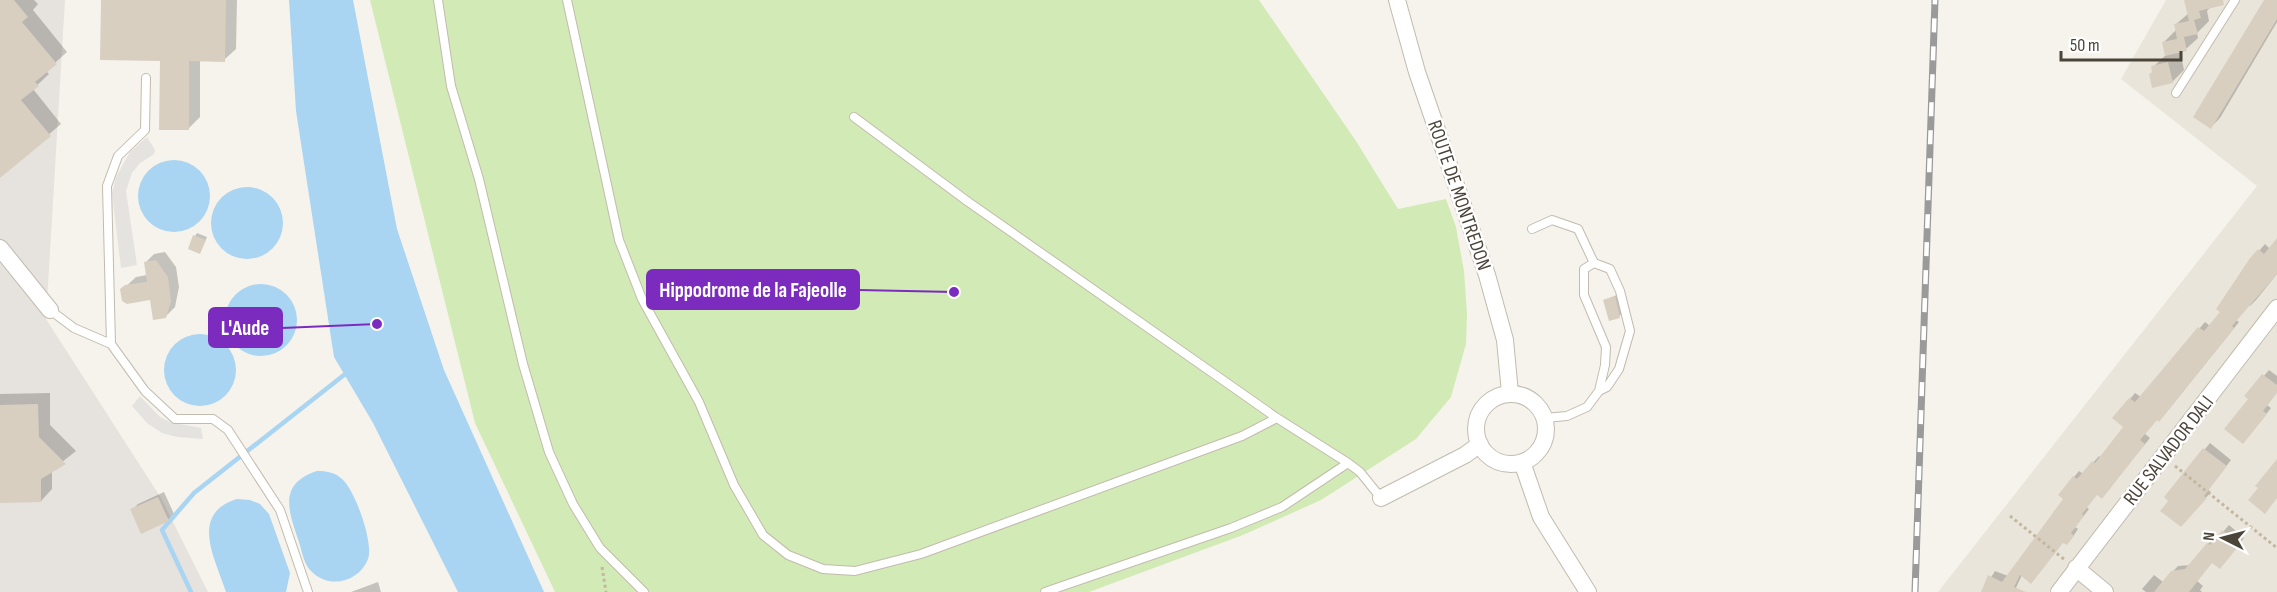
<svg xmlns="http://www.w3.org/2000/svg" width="2277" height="592" viewBox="0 0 2277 592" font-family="'Sofia Sans Condensed',sans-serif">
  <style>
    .residential { fill: #eae5da }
    .industrial { fill: #e6e2dd }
    .green { fill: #d2eab5 }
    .parking { fill: #e5e3e0 }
    .water { fill: #a9d4f2 }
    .shadow { fill: #0003 }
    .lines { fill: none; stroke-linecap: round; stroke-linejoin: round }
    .stream { stroke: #a9d4f2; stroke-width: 4.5 }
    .building { fill: #d8cfc1 }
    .service-casing { stroke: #c2bbae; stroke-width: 10 }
    .minor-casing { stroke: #c2bbae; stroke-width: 18 }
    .path { stroke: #c4b79f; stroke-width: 3; stroke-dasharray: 3 3; stroke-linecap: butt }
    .service { stroke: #fff; stroke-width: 8 }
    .minor { stroke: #fff; stroke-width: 16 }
    .rail-casing { stroke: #9a9a9a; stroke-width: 7 }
    .rail { stroke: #fff; stroke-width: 4.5; stroke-dasharray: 14; stroke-linecap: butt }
    .labels { text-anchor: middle; stroke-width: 5; stroke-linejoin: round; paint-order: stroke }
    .street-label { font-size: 20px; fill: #4b4439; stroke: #fff }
    .leader { fill: none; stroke: #7b2cbf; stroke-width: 2 }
    .callout-dot { fill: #7b2cbf; stroke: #fff; stroke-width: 2 }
    .callout { fill: #7b2cbf; stroke: #7b2cbf; stroke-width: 2 }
    .callout-label { font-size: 21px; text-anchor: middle; font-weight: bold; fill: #fff }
  </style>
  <rect width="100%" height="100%" fill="#f6f3ec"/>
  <!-- residential -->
  <path class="residential" d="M2166,0h111v592h-339l319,-406 -136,-107z"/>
  <!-- industrial -->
  <path class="industrial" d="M0,0h65l-19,319 115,179 47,94h-208z"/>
  <!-- green -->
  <path class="green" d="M370,0h889l97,141 42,68 48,-10 10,28 8,44 3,43 -1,30 -15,53 -35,42 -95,61 -78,35 -154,57h-534l-80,-169z"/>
  <!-- parking -->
  <path class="parking" d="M147,137l8,13 -1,4 -15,10 -7,9 -6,18 11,74 -16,3 -9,-74 4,-17 14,-25z
    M140,396l20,21 10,5 31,6 2,11 -26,-2 -15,-4 -15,-10 -15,-17z"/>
  <!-- water -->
  <path class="water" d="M289,0h64l44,229 47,141 100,222h-86l-85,-169 -39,-66 -38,-246z
    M138 196a36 36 0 1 1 72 0a36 36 0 1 1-72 0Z
    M211 223a36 36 0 1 1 72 0a36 36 0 1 1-72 0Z
    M225 320a36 36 0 1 1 72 0a36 36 0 1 1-72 0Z
    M164 370a36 36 0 1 1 72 0a36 36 0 1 1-72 0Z
    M317,471c9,0 18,1 25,8 13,11 32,64 26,80 -9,23 -39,31 -57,12 -7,-7 -9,-19 -12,-29 -10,-30 -22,-58 18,-71z
    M237,499l13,1 10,4 9,10 21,59 -4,19h-60c-11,-34 -37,-78 11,-93z"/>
  <!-- shadow -->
  <path class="shadow" d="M0,0h34l4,4 -5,6 34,42 -21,19 3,3 -16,15 28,35 -61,52z
    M102,0h135l-1,49 -12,11h-24v57l-12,12 -27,-70z
    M2186,0h31l-10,11 2,10 -12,12 1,5 -12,11 -6,2 4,19 -12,12 -22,-8 4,-3 -1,-4 14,-13 -3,-12 12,-12 -1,-5 14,-12z
    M2266,0h11v22l-57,96 -9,9z
    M197,233l10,4 -7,15 -5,-16z
    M2277,240v34l-21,26 -6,6 -1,-2 -13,16 3,2 -74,92 -8,5 -12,15 5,4 -43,53 -10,2 -11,14 3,2 -14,18 3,2 -6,9 -8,3 -42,34 -8,17h-32l13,-21 13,5 57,-78 9,-21 5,-6 4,3 16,-18 2,2 25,-31 -12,-9 16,-19 5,-6 6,4 64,-75 5,4 12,-14 30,-53 13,-15 5,5z
    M165,252l11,15 3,20 -4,20 -10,10 -14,-19 -29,-8 14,-13 11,-2 -2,-12 9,-9z
    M1617,295l5,19 -3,2 -15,-16z
    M2269,370l8,6v16l-10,13 4,3 -23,29 2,-38 -3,-3z
    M50,393v32l26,26 -24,19v19l-11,12 -41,1v-108z
    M2210,443l21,17 -23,30 3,2 -25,28 -20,-23z
    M164,492l10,22 -6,6 -36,-10 6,-6z
    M2229,525l15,13 -19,24 -13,-1 -15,20 6,5 -3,4 2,2h-56l-4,-3 12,-14 9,7 15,-16 13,-1 17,-21 5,-6 3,2z
    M378,582l3,10h-30z"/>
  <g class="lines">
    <!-- stream -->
    <path class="stream" d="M191,592l-29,-62 32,-37 155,-122"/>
  </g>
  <!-- building -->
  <path class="building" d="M0,0h14l14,17 -6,5 35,42 -22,18 4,4 -18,14 30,36 -51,42z
    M101,0h125l-1,62 -36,-1v69h-30l1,-69 -60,-1z
    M2184,0h39l1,5 -25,6 2,7 -7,2 4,14 -14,3 3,14 -22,5 -3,-14 15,-3 -3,-15 15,-3z
    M2264,0h13v19l-66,110 -18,-12z
    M2168,62l5,21 -21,5 -3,-14 3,-1 -1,-7z
    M193,235l13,5 -6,14 -12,-5z
    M2277,238v36l-45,52 2,2 -75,94 -2,-2 -17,20 5,4 -43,55 -5,-4 -15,19 2,2 -13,17 3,3 -7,9 -4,-2 -32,41 -11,-9 -6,12 12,5h-45l7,-17 14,7 61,-83 -5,-4 15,-19 4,3 15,-18 3,2 28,-36 -11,-9 17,-20 6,4 63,-75 6,4 16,-19 -4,-3 34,-51 8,-9 6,5z
    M156,260l12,17 3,24 -5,17 -13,2 -3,-20 -23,4 -5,-3 -2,-12 5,-4 22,-3 -3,-20z
    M1615,296l5,22 -11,3 -6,-21z
    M2262,374l15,11v8l-14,18 4,3 -24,30 -19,-15 24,-30 -4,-3z
    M38,404l1,33 27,27 -25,15v23l-41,1v-98z
    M2203,448l24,18 -23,30 3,2 -26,29 -21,-16 8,-10 -4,-4z
    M2277,459v39l-12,16 -17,-14 10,-12 -3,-2z
    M158,497l11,24 -28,13 -11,-25z
    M2222,530l18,14 -20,25 -8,-6 -23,29h-35l17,-21 14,-2 22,-26 3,2z"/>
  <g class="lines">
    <!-- service casing -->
    <g class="service-casing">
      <path id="service" d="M438,0l13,86 28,93 44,185 26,88 24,52 27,44 44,44
        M567,0l52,240 23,59 57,103 35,83 29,50 25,20 35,14 32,2 66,-17 321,-118 35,-18
        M2176,93l59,-93
        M854,117l113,84 310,217 71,45
        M1532,229l20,-9 26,9 16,34
        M50,310l24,18 37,16 34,47 30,28h38l15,11 52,80 28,82
        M111,344l-4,-158 11,-30 27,-26 1,-52
        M1545,418l22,-2 20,-9 12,-16 8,-4 12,-18 11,-38 -10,-40 -10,-22 -16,-6 -10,6v26l22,52 -1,18 -6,26
        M1045,592l186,-64 51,-21 66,-44 12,9 21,26"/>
    </g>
    <!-- minor casing -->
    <g class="minor-casing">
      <path id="minor" d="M1397,0l20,72 70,203 18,65 5,53
        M0,248l50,62
        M1476 429a35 35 0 1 1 70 0a35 35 0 1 1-70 0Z
        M1522,462l19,55 47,75
        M1381,498l84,-43 15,-11
        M2076,568l29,24
        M2059,592l218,-284"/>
    </g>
    <!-- path -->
    <path class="path" d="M2175,466l102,82
      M2010,516l55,44
      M602,567l4,25"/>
    <!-- service -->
    <use href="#service" class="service"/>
    <!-- minor -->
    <use href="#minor" class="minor"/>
    <!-- rail casing -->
    <g class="rail-casing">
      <path id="rail" d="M1915,592l20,-592"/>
    </g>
    <!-- rail -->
    <use href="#rail" class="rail"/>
  </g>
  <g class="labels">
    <!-- street labels -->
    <g class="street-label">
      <text transform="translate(1460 195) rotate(71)" y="7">ROUTE DE MONTREDON</text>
      <text transform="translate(2168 450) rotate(-52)" y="7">RUE SALVADOR DALI</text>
    </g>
  </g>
  <!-- callouts -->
  <path class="leader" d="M954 292L859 290M377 324L282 328"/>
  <g class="callout-dot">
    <circle cx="954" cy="292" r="6"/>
    <circle cx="377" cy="324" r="6"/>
  </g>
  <g class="callout">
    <rect x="647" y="270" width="212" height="39" rx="6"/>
    <rect x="209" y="308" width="73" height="39" rx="6"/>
  </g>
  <g class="callout-label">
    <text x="753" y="297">Hippodrome de la Fajeolle</text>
    <text x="245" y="335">L'Aude</text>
  </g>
  <!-- north arrow -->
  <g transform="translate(2223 538) rotate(276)" stroke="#ffffff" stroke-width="4.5" paint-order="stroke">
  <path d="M0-4.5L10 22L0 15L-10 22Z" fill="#4b4439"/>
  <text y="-9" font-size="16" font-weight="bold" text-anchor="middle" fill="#4b4439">N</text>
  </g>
  <!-- scale -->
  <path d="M2061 51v9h120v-9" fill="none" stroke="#4b4439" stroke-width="3"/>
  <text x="2070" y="51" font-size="18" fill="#4b4439" stroke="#ffffff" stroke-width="4.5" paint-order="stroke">50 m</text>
</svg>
